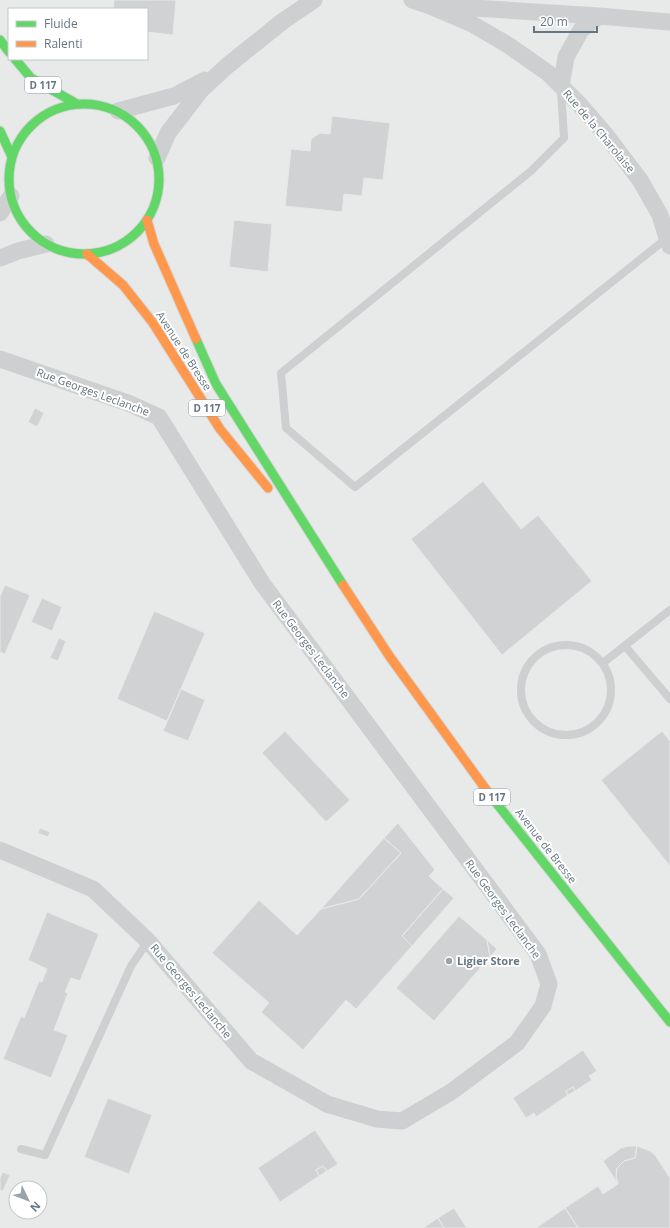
<svg xmlns="http://www.w3.org/2000/svg" width="670" height="1228" viewBox="0 0 670 1228" font-family="'Open Sans',sans-serif">
  <style>
    .built { fill: #e8e9e9; fill-rule: evenodd }
    .building { fill: #d0d2d3; stroke: #e8e8e8 }
    .lines { fill: none; stroke-linecap: round; stroke-linejoin: round }
    .fast-casing { stroke: #d5d6d7; stroke-width: 11 }
    .slow-casing { stroke: #d5d6d7; stroke-width: 11 }
    .lane { stroke: #cecfd0; stroke-width: 8 }
    .street { stroke: #cecfd0; stroke-width: 17 }
    .fast { stroke: #63d668; stroke-width: 9 }
    .slow { stroke: #ff974d; stroke-width: 9 }
    .poi-dot { fill: #99a4ac; stroke: #fff; stroke-width: 1.5 }
    .labels { text-anchor: middle; stroke-width: 4; stroke-linejoin: round; paint-order: stroke }
    .shield { fill: #fff; stroke: #939fa8; stroke-width: 1 }
    .shield-label { font-size: 10px; font-weight: bold; fill: #657683 }
    .street-label { font-size: 11px; fill: #657683; stroke: #fff }
    .poi-label { font-size: 11px; font-weight: bold; fill: #657683; stroke: #fff; text-anchor: start }
  </style>
  <rect width="100%" height="100%" fill="#f9f9f9"/>
  <!-- built -->
  <path class="built" d="M0,0h670v1228h-670zM9,9h138v50h-138zM16,1188h24v24h-24z"/>
  <!-- building -->
  <path class="building" d="M114,0h62l-3,35 -26,-3v-23h-34z
    M332,116l58,7 -7,57 -19,-2 -2,18 -18,-2 -2,18 -57,-6 6,-57 19,2 1,-12 9,-6 10,1z
    M234,220l38,4 -4,48 -39,-5z
    M35,408l9,5 -7,14 -9,-5z
    M483,481l38,48 17,-14 54,66 -90,74 -91,-116z
    M5,585l25,10 -25,59 -5,-2v-56z
    M42,598l20,9 -10,24 -21,-9z
    M154,611l51,22 -38,88 -50,-22z
    M59,638l7,3 -8,20 -8,-3z
    M181,689l24,11 -17,41 -25,-10z
    M285,731l65,69 -24,22 -64,-69z
    M662,731l8,10v125l-69,-86z
    M398,823l37,47 -6,6 14,13 -41,47 10,10 -56,63 -10,-9 -43,50 -42,-38 8,-9 -57,-50 47,-53 38,35 24,-26 38,-10 42,-46 -17,-15z
    M40,828l10,4 -2,5 -10,-4z
    M384,838l17,15 -42,46 -38,10z
    M443,889l11,9 -42,48 -10,-10z
    M47,912l52,22 -19,47 -9,-3 -6,14 3,1 -14,37 14,5 -17,43 -48,-19 18,-43 3,2 15,-37 3,1 5,-13 -19,-9z
    M459,916l28,24 3,17 -56,64 -38,-33z
    M487,940l10,9 -7,8z
    M583,1050l14,21 -8,5 3,4 -17,11 -2,-4 -7,4 2,4 -32,22 -2,-4 -8,5 -13,-20z
    M573,1087l2,4 -7,4 -2,-4z
    M108,1098l44,17 -23,59 -45,-17z
    M315,1130l23,34 -11,7 -4,-5 -7,4 3,6 -39,26 -22,-34z
    M629,1146h8l-2,12 -11,3 -7,7 -1,9 2,7 -15,-23 18,-13z
    M637,1146l13,5 5,4 15,23v50h-92l-13,-20 33,-22 5,8 15,-10 -2,-7 1,-9 7,-7 11,-3z
    M323,1166l4,5 -8,5 -3,-6z
    M3,1172l7,3 -7,16 -3,-1v-12z
    M454,1208l13,20h-23l-6,-10z
    M565,1208l13,20h-42z
    M438,1218l6,10h-21z"/>
  <g class="lines">
    <!-- fast casing -->
    <g class="fast-casing">
      <path id="fast" d="M0,40l9,12
        M15,59l16,19 46,26
        M9 179a75 75 0 1 1 150 0a75 75 0 1 1-150 0Z
        M0,131l12,26
        M196,339l20,45 127,201
        M490,795l180,227"/>
    </g>
    <!-- slow casing -->
    <g class="slow-casing">
      <path id="slow" d="M147,220l7,24 42,95
        M87,254l36,31 30,38 67,106 48,59
        M343,585l47,72 100,138"/>
    </g>
    <!-- lane -->
    <path class="lane" d="M561,89l3,49 -33,33 -250,202 5,55 69,59 312,-249
      M521 690a45 45 0 1 1 90 0a45 45 0 1 1-90 0Z
      M625,646l45,53
      M603,663l67,-53
      M21,1149l24,6 86,-189 17,-25"/>
    <!-- street -->
    <path class="street" d="M412,0l18,6 42,18 36,21 40,28 32,32 26,30 34,45 20,35 7,23 3,8
      M442,6l157,10 -18,14 -15,27 -5,29
      M599,16l71,6
      M118,111l56,-15 31,-16
      M157,158l11,-25 33,-43 26,-24 56,-45 31,-21
      M0,213l11,-17
      M0,258l18,-7 28,-7
      M0,359l128,44 31,14 103,166 276,371 11,30 -6,22 -26,37 -66,49 -49,29 -25,-2 -50,-15 -76,-43 -103,-120 -55,-52 -93,-39"/>
    <!-- fast -->
    <use href="#fast" class="fast"/>
    <!-- slow -->
    <use href="#slow" class="slow"/>
  </g>
  <!-- markers -->
  <circle class="poi-dot" cx="449" cy="961" r="4"/>
  <g class="labels">
    <!-- shield labels -->
    <g class="shield">
      <rect x="25" y="77" width="36" height="16" rx="3"/>
      <rect x="189" y="400" width="36" height="16" rx="3"/>
      <rect x="474" y="789" width="36" height="16" rx="3"/>
    </g>
    <g class="shield-label">
      <text x="43" y="89">D 117</text>
      <text x="207" y="412">D 117</text>
      <text x="492" y="801">D 117</text>
    </g>
    <!-- street labels -->
    <g class="street-label">
      <text transform="translate(599 131) rotate(50)" y="4">Rue de la Charolaise</text>
      <text transform="translate(184 351) rotate(57)" y="4">Avenue de Bresse</text>
      <text transform="translate(93 392) rotate(20)" y="4">Rue Georges Leclanche</text>
      <text transform="translate(311 649) rotate(53)" y="4">Rue Georges Leclanche</text>
      <text transform="translate(546 846) rotate(52)" y="4">Avenue de Bresse</text>
      <text transform="translate(503 909) rotate(54)" y="4">Rue Georges Leclanche</text>
      <text transform="translate(191 991) rotate(50)" y="4">Rue Georges Leclanche</text>
    </g>
    <!-- poi labels -->
    <g class="poi-label">
      <text x="457" y="965">Ligier Store</text>
    </g>
  </g>
  <!-- legend -->
  <rect x="8" y="8" width="140" height="52" fill="#ffffff" stroke="#c1c8cd"/>
  <rect x="16" y="21" width="20" height="6" fill="#63d668" stroke="#c1c8cd"/>
  <text x="44" y="28" font-size="12" fill="#657683">Fluide</text>
  <rect x="16" y="41" width="20" height="6" fill="#ff974d" stroke="#c1c8cd"/>
  <text x="44" y="48" font-size="12" fill="#657683">Ralenti</text>
  <!-- north arrow -->
  <g transform="translate(28 1200) rotate(133)"><circle r="19" fill="#ffffff" stroke="#c1c8cd"/>
  <path d="M0-3L7 15L0 10L-7 15Z" fill="#99a4ac"/>
  <text y="-6" font-size="11" font-weight="bold" text-anchor="middle" fill="#657683">N</text>
  </g>
  <!-- scale -->
  <path d="M534 26v6h63v-6" fill="none" stroke="#657683" stroke-width="2"/>
  <text x="540" y="26" font-size="12" fill="#657683" stroke="#ffffff" stroke-width="3" paint-order="stroke">20 m</text>
</svg>
